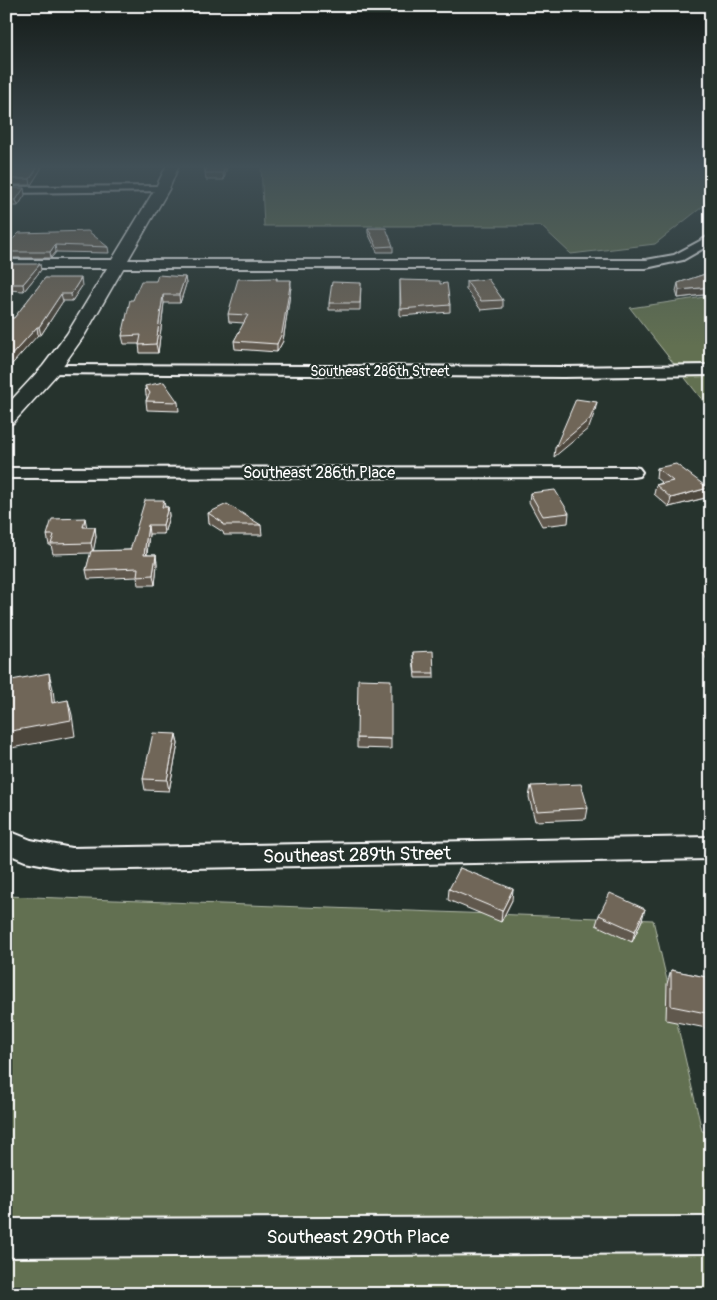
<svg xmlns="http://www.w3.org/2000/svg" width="717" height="1300" viewBox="0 0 717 1300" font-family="Pangolin,sans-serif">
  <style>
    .green { fill: #627051; stroke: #b0b8a8 }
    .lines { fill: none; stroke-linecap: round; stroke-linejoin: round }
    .minor-casing { stroke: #fff; stroke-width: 4 }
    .tertiary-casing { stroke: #fff; stroke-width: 3 }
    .minor { fill: #26332d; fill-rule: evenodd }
    .tertiary { fill: #26332d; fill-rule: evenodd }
    .wall { fill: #60584d; stroke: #fff }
    .shaded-wall { fill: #4e473e; stroke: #fff }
    .building { fill: #706659; stroke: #fff }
    .labels { text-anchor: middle; stroke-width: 4.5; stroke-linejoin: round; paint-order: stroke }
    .far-street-label { font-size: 14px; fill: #fff; stroke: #26332d }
    .street-label { font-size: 16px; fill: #fff; stroke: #26332d }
    .near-street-label { font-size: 19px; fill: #fff; stroke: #26332d }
  </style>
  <rect width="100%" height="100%" fill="#26332d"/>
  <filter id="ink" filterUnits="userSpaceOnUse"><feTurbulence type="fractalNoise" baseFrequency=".02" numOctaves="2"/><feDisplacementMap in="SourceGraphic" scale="10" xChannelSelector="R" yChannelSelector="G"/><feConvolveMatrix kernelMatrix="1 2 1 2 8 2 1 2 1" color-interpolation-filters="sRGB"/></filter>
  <g filter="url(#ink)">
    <!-- green -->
    <path class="green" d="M261,165l450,1v34l-56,44 -84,10 -30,-28h-277z
      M711,296v115l-81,-103z
      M6,896l647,24 49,211 9,1v162h-705z"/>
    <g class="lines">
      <!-- minor casing -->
      <g class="minor-casing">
        <path id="minor" d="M162,186l4,1 2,2 -2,2 -160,2v-6z
          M711,235v9l-28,16 -37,8h-640v-8h640l28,-5z
          M50,365l513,2 148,-2v10l-148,2 -519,-4 -2,-3 2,-3z
          M633,467l6,1 3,4 -3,4 -6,1 -627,1v-10z
          M6,830l25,10 40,8 640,-11v22l-640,11 -46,-9 -19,-8z
          M711,1217v36l-705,4v-38z"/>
      </g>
      <!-- tertiary casing -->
      <g class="tertiary-casing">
        <path id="tertiary" d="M167,165h12l-10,24 -85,147 -27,38 -44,49 -7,2v-19l37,-40 24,-32 88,-145z"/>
      </g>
      <!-- minor -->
      <use href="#minor" class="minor"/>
      <!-- tertiary -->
      <use href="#tertiary" class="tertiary"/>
    </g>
    <!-- wall -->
    <path class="wall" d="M6,165h35v4l-10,16h-25z
      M204,165h23l-3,15h-18z
      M6,188l19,7 -7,11h-12z
      M368,228l25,18v6h-16l-9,-19z
      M19,233l89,14 1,6 -53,-1 -5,6h-45v-12z
      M6,264l35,6 -17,21 -18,-1z
      M711,272v22l-33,4 -2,-7 2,-8z
      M185,277l1,7 -6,19h-16l-6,50h-18l-1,-9h-15l-2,-8 11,-36 23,-19z
      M45,278l37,8 -10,15h-9l-22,34h-3l-24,-17z
      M277,278v2l14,7 -8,54 -6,11 -42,-3 -1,-8 10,-18 -15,-1 -1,-8z
      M400,280l40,4 10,21v7l-50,4z
      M466,281l37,19v8l-22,2 -15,-21z
      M361,283l-1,27h-31v-7z
      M145,386l33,16 1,9 -32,-1 -1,-9 1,-4 -1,-2z
      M657,468l48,30 -36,9 -15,-13 2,-9 6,-2 -6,-5z
      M530,493l39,20 -1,10 -26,3 -13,-24z
      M164,500l1,7h3l1,9 -5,18h-15l-2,21h9l1,9 -2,21h-17l-1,-8 -49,2 -2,-9 5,-17 -38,1 -2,-9h-2l-2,-10 40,-8h8l1,10 -3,14 37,-1z
      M208,513l53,12 1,10h-38l-1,-3 -14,-9z
      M711,642v25h-1l-7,-15 2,-9z
      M413,652l21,21v5h-19l-2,-21z
      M176,734l2,10 -9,47 -24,-1 -2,-11z
      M357,738l34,1v10l-34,-1z
      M531,786l57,22 -2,11 -51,2 -6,-24z
      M449,889l63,11 -11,22 -53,-22z
      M599,915l43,5 -10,22 -36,-17z
      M671,970l40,8v51l-45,-9 1,-36z"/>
    <!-- shaded-wall -->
    <path class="shaded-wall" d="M39,165h2v4l-10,16 -1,-6z
      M225,165h2l-3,15 -1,-7z
      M24,188l1,7 -7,11 -2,-6z
      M55,245l1,7 -5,6 -1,-6z
      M40,264l1,6 -17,21 -1,-7z
      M185,277l1,7 -6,19 -1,-8z
      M81,278l1,8 -10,15 -1,-7z
      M291,280v7l-8,54 -6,11v-8z
      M711,287v7l-33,4 1,-8z
      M61,294l2,7 -22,34 -2,-8z
      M163,295l1,8 -6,50 -2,-9z
      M37,327l1,8 -32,36v-10z
      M597,402l-2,9 -6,17 -35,29 1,-9z
      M708,488l-3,10 -36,9 2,-9z
      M168,507l1,9 -5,18 -1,-9z
      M85,518l2,10 -4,-1z
      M148,525l1,9 -4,31 -1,-10z
      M95,527l1,10 -3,16 -2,-10z
      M156,555l1,9 -2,21 -2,-10z
      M49,673l4,16 3,29 -4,-15z
      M68,700l4,15 3,21 -69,13v-17z
      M176,734l2,10 -9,47 -2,-11z
      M513,889l-1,11 -11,22 1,-11z
      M645,909l-3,11 -10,22 3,-11z"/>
    <!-- building -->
    <path class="building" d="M6,165h33l-9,14h-24z
      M204,165h21l-2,8h-18l2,-7z
      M6,188h18l-8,12h-10z
      M368,228h18l7,18 -16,1z
      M88,231l20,16 -53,-2 -5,7h-44v-6l13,-13z
      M6,264h34l-17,20h-17z
      M711,272v15l-32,3 -1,-7z
      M158,275l27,2 -6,18h-16l-7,49 -17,1 2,-10 -19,1 8,-36h3l8,-19h15z
      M45,278h36l-10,16h-10l-22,33h-2l-31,34v-44l8,1z
      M277,278l-1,2h15l-9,53 -5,11 -43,-3 14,-26 -20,-1 10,-35z
      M488,279l15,21 -22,1 -15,-20z
      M400,280l40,1v3l7,-1 3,22 -49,4z
      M332,282l29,1 -1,20h-31z
      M164,382l14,20 -32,-1 4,-8 -5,-7z
      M576,399l21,3 -7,17 -35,29z
      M676,464l32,24 -37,10 -15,-13 17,-4 -16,-13z
      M555,490l14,23 -26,3 -13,-23z
      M145,500h19l-2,7h6l-5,18h-15l-4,30h12l-3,20 -16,1 1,-8 -52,2 5,-19 39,-1z
      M227,504l34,21h-38l-1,-3 -14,-9z
      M85,518l-2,9h12l-4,16 -40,1 3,-9h-7l5,-16z
      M711,642v11l-6,-10z
      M433,651l1,22h-19l-2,-21z
      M49,673l3,30 16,-3 3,20 -65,12v-51z
      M358,679l33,1v59l-34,-1z
      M153,733l23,1 -9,46 -24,-1z
      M581,784l7,24 -51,3 -6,-25z
      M460,868l53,21 -11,22 -53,-22z
      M610,893l35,16 -10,22 -36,-16z
      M671,970l40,8v36l-40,-8z"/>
  </g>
  <!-- sky -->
  <linearGradient id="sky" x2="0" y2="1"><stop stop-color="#151c19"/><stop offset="0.48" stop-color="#415057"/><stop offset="1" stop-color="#415057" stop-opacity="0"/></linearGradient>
  <rect width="717" height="347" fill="url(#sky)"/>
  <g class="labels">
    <!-- far-street labels -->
    <g class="far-street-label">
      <text x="380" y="376">Southeast 286th Street</text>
    </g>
    <!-- street labels -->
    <g class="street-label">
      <text x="319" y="478">Southeast 286th Place</text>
    </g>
    <!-- near-street labels -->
    <g class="near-street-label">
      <text transform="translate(357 854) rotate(-1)" y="7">Southeast 289th Street</text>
      <text x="358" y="1243">Southeast 290th Place</text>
    </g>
  </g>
  <!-- margin -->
  <rect width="717" height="1300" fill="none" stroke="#26332d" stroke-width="25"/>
  <rect x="12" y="12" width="692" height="1275" fill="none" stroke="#fff" stroke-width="2" filter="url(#ink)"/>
</svg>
